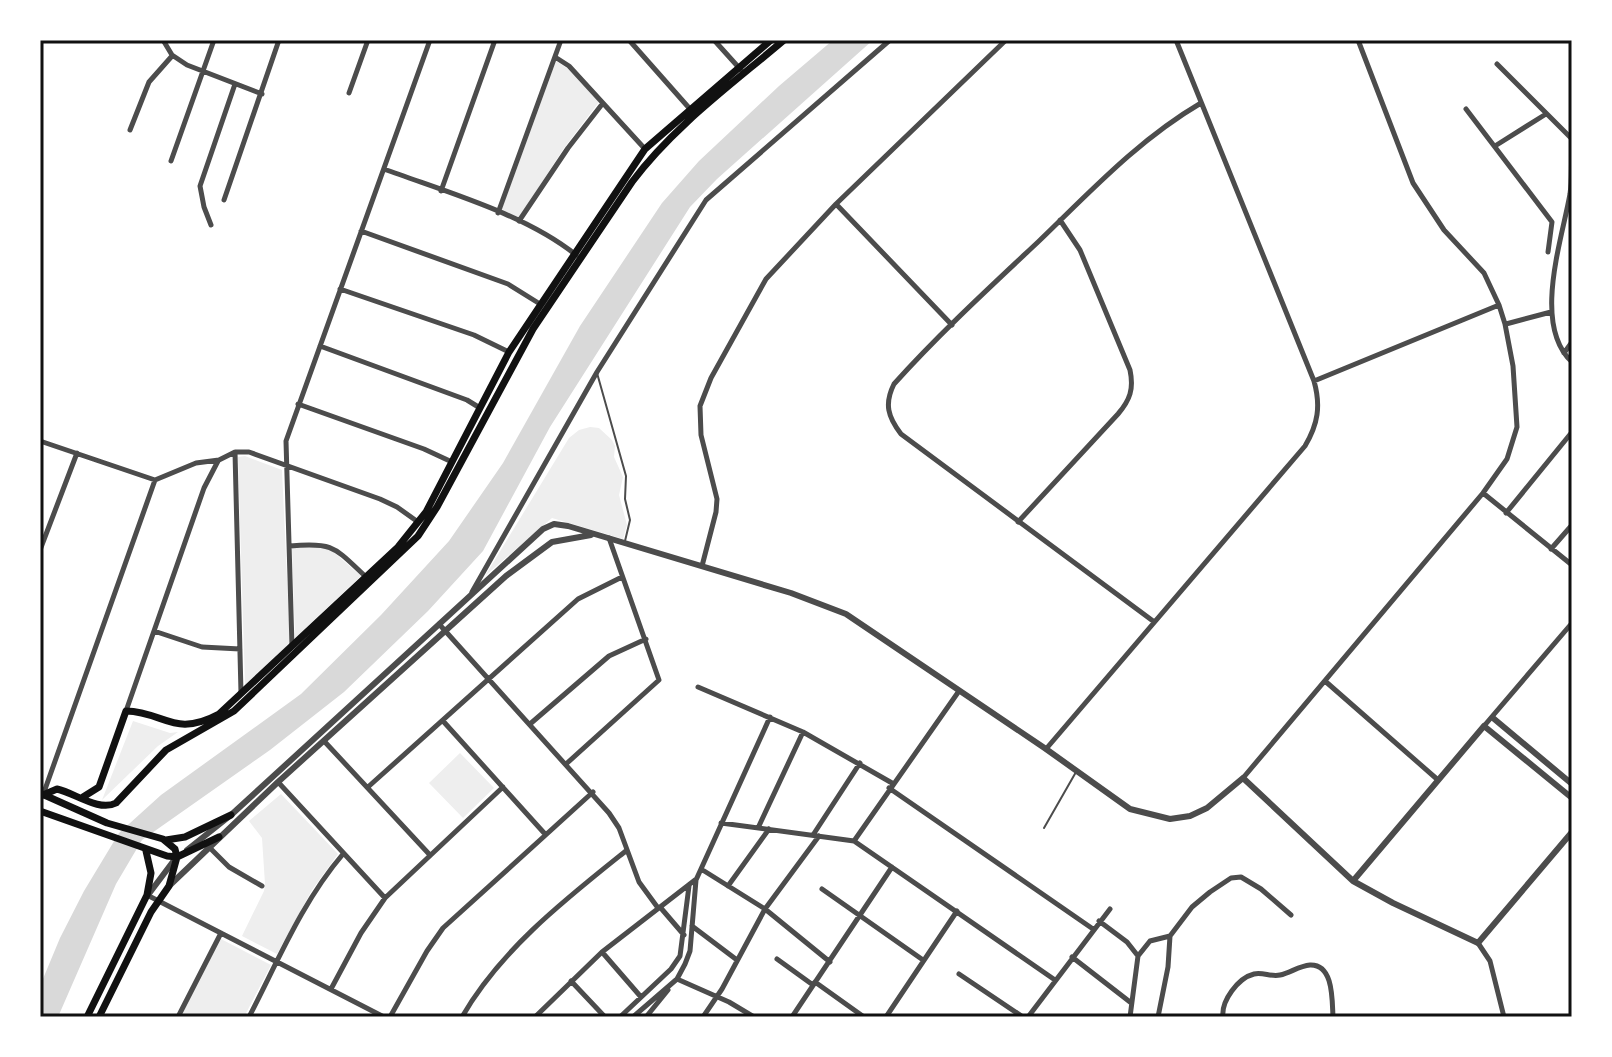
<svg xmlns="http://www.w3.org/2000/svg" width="1612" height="1057" viewBox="0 0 1612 1057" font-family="'Source Sans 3',sans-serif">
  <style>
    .green { fill: #eee }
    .water { fill: #d9d9d9 }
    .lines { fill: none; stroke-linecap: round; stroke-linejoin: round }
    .service { stroke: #4c4c4c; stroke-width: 2 }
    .minor { stroke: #4c4c4c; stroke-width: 5 }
    .tertiary { stroke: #4c4c4c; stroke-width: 6 }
    .secondary { stroke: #111; stroke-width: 7 }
    .neatline { fill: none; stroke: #111; stroke-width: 3 }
  </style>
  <rect width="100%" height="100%" fill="#fff"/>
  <!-- green -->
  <path class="green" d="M556,61l12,8 31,33 -35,46 -45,70 -18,-7z
    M590,427l9,1 13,12 3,6 -1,11 9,20 -4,18 8,30 -4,14 -71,-21 -67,58 84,-138 10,-8z
    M245,456l37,14 8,173 -45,42 -7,-228z
    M314,546l15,2 32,28 -66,62 -3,-90z
    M133,721l37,12 8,-1 -20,14 -56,54z
    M460,753l34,35 -31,30 -34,-35z
    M281,794l57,60 -26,36 -35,64 -35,-18 22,-45 1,-7 -3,-46 -13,-17z
    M219,938l52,27 -27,52h-65z"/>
  <!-- water -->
  <path class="water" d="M833,40h40l-156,139 -27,28 -140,220 -67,124 -55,60 -84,81 -74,58 -128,90 -26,44 -58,133h-18v-31l20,-48 24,-47 35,-58 42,-38 140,-101 80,-79 68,-74 54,-78 77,-137 82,-123 37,-42 80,-75z"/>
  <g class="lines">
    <!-- service -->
    <path class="service" d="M597,373l29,103 -1,23 5,21 -5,21
      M1044,828l32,-56"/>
    <!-- minor -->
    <path class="minor" d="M163,40l9,15 15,10 75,29
      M629,40l61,69
      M714,40l27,30
      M555,57l14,9 76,83
      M1497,64l75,75
      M349,93l19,-53
      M1466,109l86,113 -4,30
      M130,130l19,-48 23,-26
      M1495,146l51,-32
      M1572,151c-1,14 0,29 -2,43 -8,46 -38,131 2,168
      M171,161l43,-121
      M384,169c62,23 141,45 192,86
      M441,191l54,-151
      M224,200l55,-160
      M836,204l116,121
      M498,213l63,-173
      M519,221l49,-73 35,-45
      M211,225l-7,-18 -4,-21 35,-102
      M361,231l147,53 32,20
      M340,289l134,46 35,17
      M1506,324l45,-12
      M320,346l147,54 13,8
      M1564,353l8,-11
      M1314,381l185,-76
      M298,404l126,45 28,13
      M40,441l115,39 41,-17 23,-3 16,-8h14l131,47 17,8 21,15
      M235,452l6,241
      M1483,493l89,72
      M1506,513l66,-81
      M1018,522l100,-108c12,-14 16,-25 12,-44l-50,-120 -20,-30
      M290,546c43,-4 44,1 75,30
      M1551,549l21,-24
      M40,550l37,-97
      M702,566l14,-54 1,-13 -16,-64 -1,-29 11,-28 55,-99 70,-75 170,-164
      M472,592l125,-220 109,-172 184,-160
      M1153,621l-252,-187c-13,-17 -17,-30 -7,-50 45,-50 95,-96 144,-142 52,-50 100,-102 163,-139
      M439,624l170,189 10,15 20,54 19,26
      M154,631l48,16 38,2
      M292,646l-6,-205 144,-401
      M1325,681l113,99
      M698,687l105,45 89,51
      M126,711l78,-223 14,-27
      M443,721l102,113
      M530,724l79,-68 37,-17
      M1484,726l88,-103
      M324,741l105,113
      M1046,749l259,-303c13,-22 16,-40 9,-65l-138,-341
      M566,764l93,-84 -50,-142
      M1243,778l240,-285 24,-34 10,-32 -4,-61 -8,-42 -6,-19 -15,-32 -40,-43 -31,-47 -55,-143
      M278,782l107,116
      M368,787l210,-188 44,-22
      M889,788l204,141
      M43,795l112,-315
      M721,823l133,18 201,139
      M758,828l45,-96
      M813,835l47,-72
      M854,841l105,-150
      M209,847l20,20 33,19
      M701,869l64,40 65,53
      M728,886l41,-57
      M822,889l101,71
      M147,895l237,122
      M660,907l24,28
      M1099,921l28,21 11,14 -8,61
      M692,926l45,34
      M1478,943l12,18 14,56
      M602,952l39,45
      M1138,956l12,-15 20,-5
      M1072,957l58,45
      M777,959l36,26
      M959,974l64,43
      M677,979l52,23 25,15
      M571,981l34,36
      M815,982l49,35
      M331,989l30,-56 24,-35 118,-111
      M178,1017l43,-84
      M249,1017c29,-56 53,-115 94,-163
      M390,1017l37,-66 16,-23 150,-136
      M462,1017c39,-68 105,-119 165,-167
      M535,1017l67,-65 93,-72
      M620,1017l51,-48 9,-13 9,-70
      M633,1017l44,-38 8,-15 5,-13 6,-71 74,-163
      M646,1017l22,-27
      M703,1017l19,-28 43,-80 54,-73
      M792,1017l100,-150
      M886,1017l71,-106
      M1028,1017l82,-108
      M1158,1017l10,-50 2,-31 22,-29 18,-15 21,-14 10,-1 20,12 30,26
      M1223,1017c-2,-16 15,-39 31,-43 9,-2 17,3 26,1 10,-2 19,-9 30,-10 24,-1 22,36 23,52"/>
    <!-- tertiary -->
    <path class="tertiary" d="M1493,718l79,66
      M187,850l44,-35 312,-286 11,-5 14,2 223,67 55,21 200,135 84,60 40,10 20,-3 17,-8 36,-30 110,103 40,22 85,40 94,-111
      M1353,881l131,-155 88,72
      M169,886l109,-104 228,-206 46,-34 39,-7
      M148,895l27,-36"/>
    <!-- secondary -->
    <path class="secondary" d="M42,794l65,29 56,16 12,10 2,8 -8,29 -18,26 -52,105
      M43,795l14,-6c18,4 42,23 59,14l50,-53 68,-39 184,-175 19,-29 96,-178 99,-147c41,-55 99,-97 152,-142
      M83,797l16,-10 27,-76c39,1 48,27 93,3l179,-167 28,-35 83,-160 136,-203 126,-109
      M40,811l127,45 10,1 42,-20
      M166,840l19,-3 46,-22
      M87,1017l60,-122 4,-22 -5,-22"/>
  </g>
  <!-- border -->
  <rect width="1612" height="1057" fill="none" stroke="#ffffff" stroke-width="84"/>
  <rect x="42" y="42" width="1528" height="973" class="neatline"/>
</svg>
